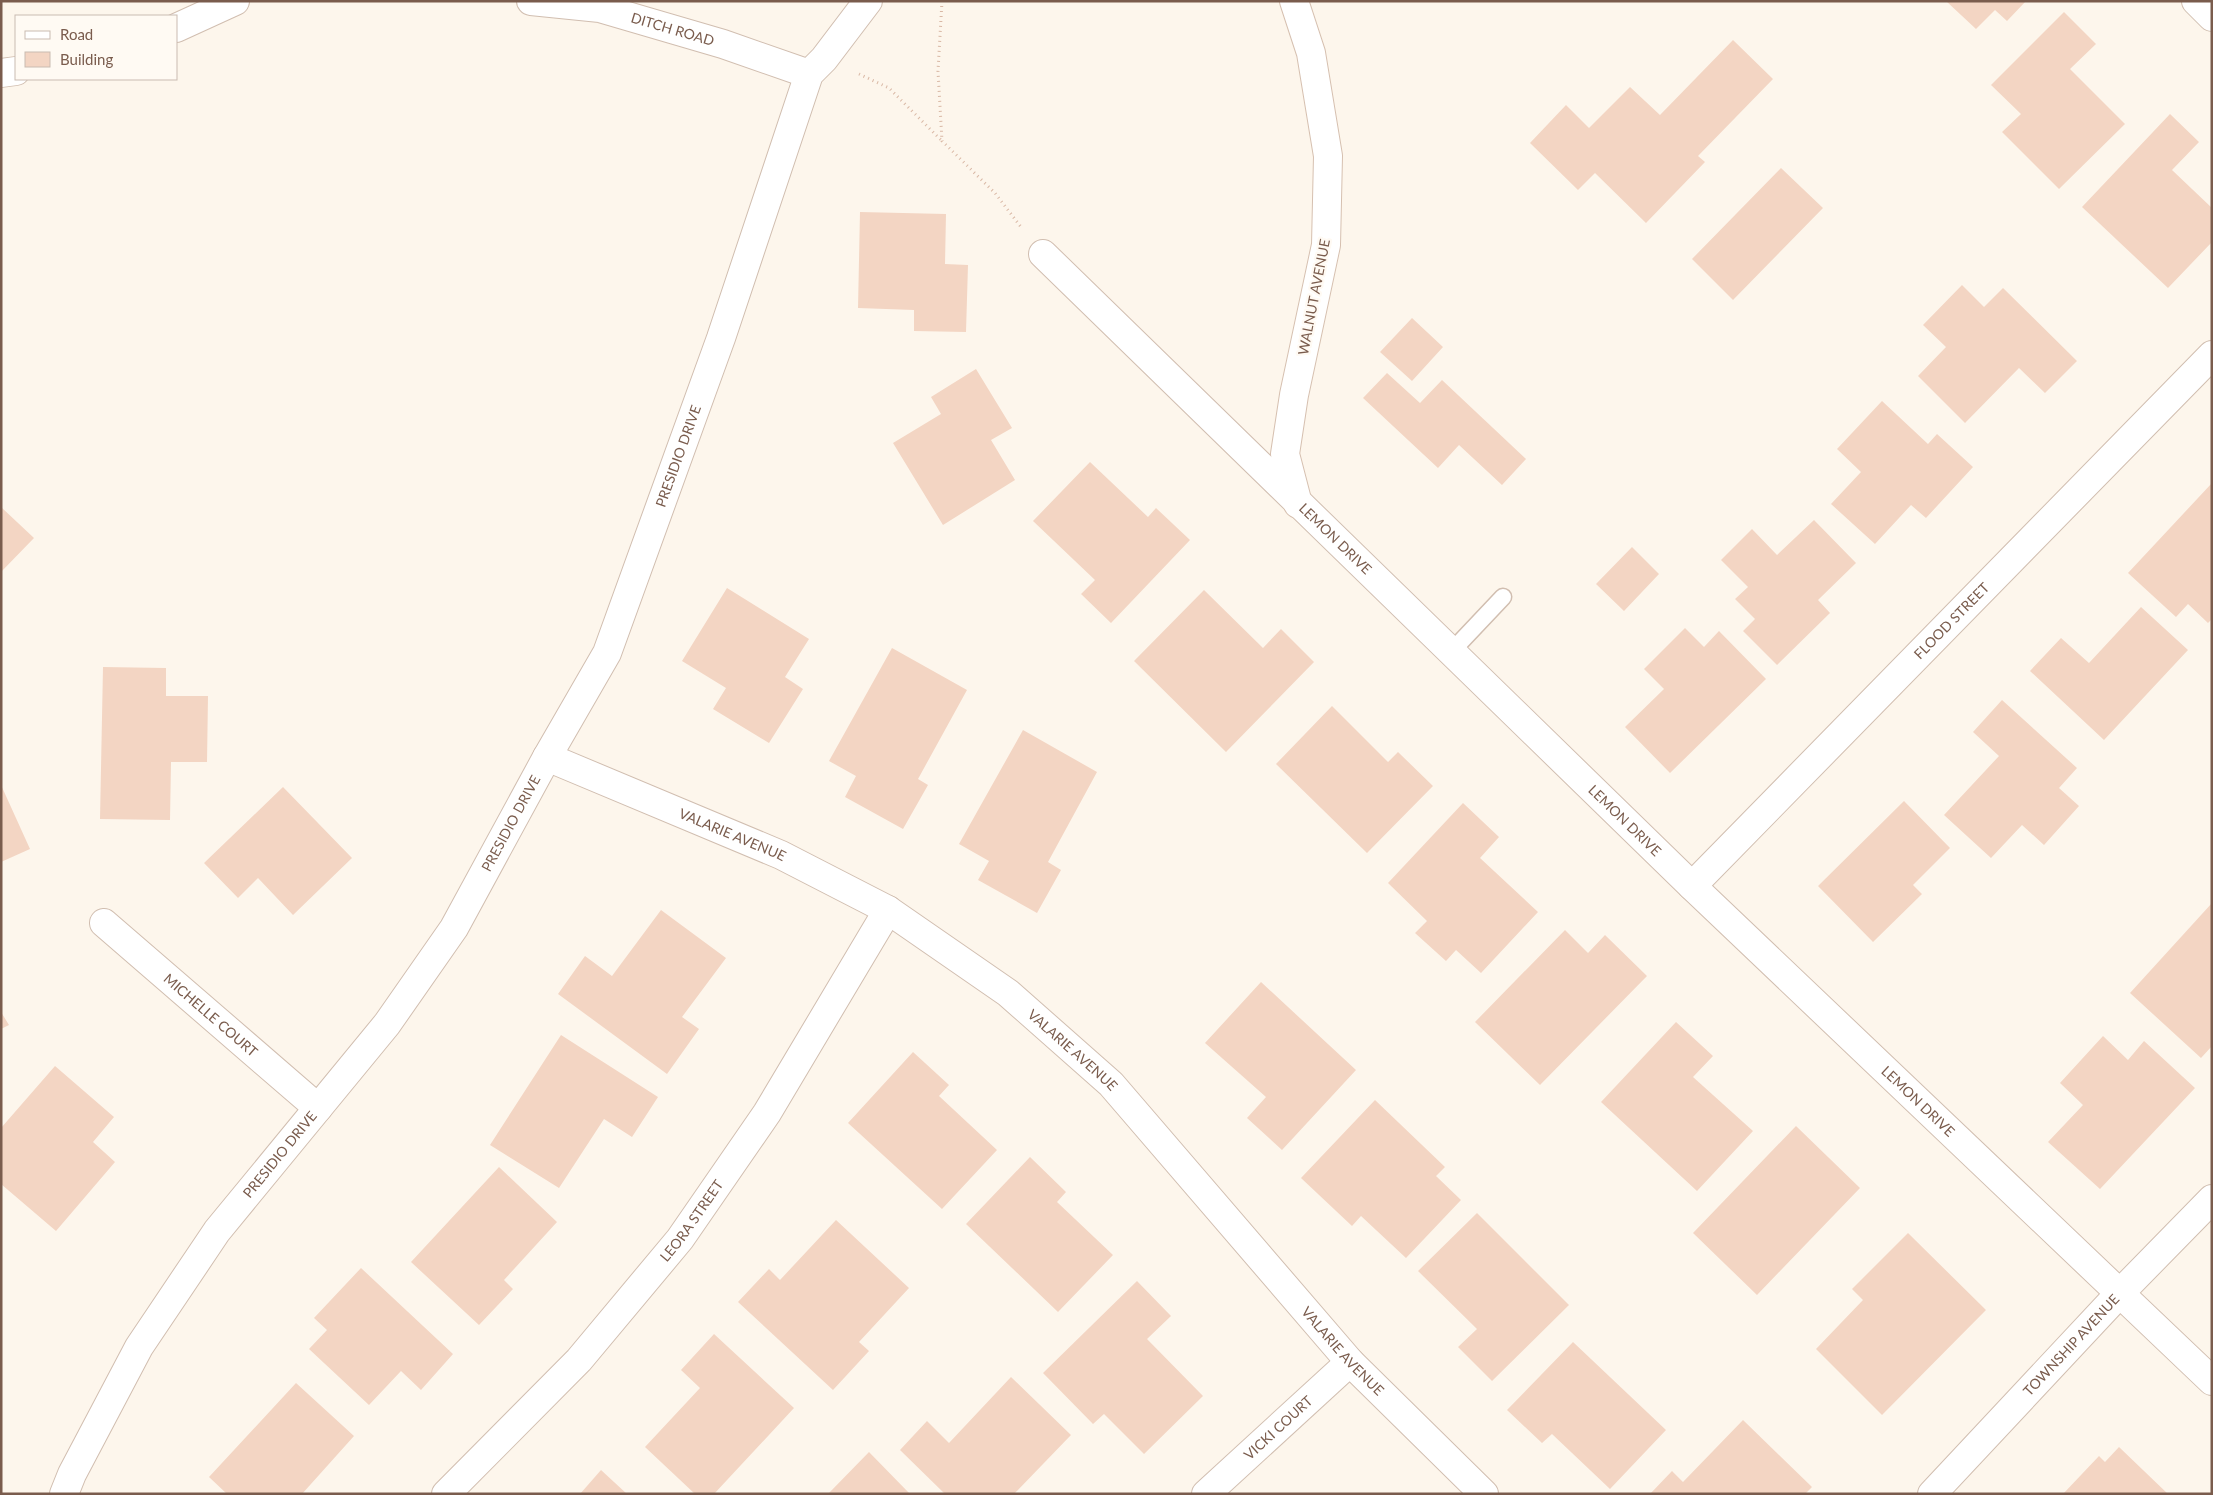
<svg xmlns="http://www.w3.org/2000/svg" width="2213" height="1495" viewBox="0 0 2213 1495" font-family="Lato,sans-serif">
  <style>
    .building { fill: #f3d5c3 }
    .lines { fill: none; stroke-linecap: round; stroke-linejoin: round }
    .lane-casing { stroke: #d1beb0; stroke-width: 19 }
    .street-casing { stroke: #d1beb0; stroke-width: 30 }
    .secondary-casing { stroke: #d6c0b0; stroke-width: 30 }
    .path { stroke: #d9b8a5; stroke-width: 3; stroke-dasharray: 1 4; stroke-linecap: butt }
    .lane { stroke: #fff; stroke-width: 16 }
    .street { stroke: #fff; stroke-width: 28 }
    .secondary { stroke: #fff; stroke-width: 28 }
    .labels { text-anchor: middle; stroke-width: 4.5; stroke-linejoin: round; paint-order: stroke }
    .street-label { font-size: 14px; fill: #7a5c4d; stroke: #fffaf3 }
  </style>
  <rect width="100%" height="100%" fill="#fdf6ec"/>
  <!-- building -->
  <path class="building" d="M1946,1h80l-19,20 -12,-11 -19,19z
    M2064,12l32,32 -26,25 55,55 -66,65 -57,-57 19,-18 -30,-29z
    M1733,40l40,39 -75,77 7,6 -59,61 -51,-50 -17,17 -48,-47 36,-38 23,23 41,-41 30,28z
    M2170,114l29,28 -27,28 40,38v34l-44,46 -86,-81z
    M1781,168l42,40 -90,92 -41,-41z
    M860,212l86,2 -1,50 23,1 -2,67 -52,-1v-21l-56,-2z
    M1962,285l22,22 19,-19 74,73 -32,32 -26,-25 -54,55 -47,-47 28,-29 -23,-22z
    M1412,318l31,29 -31,34 -32,-29z
    M976,369l36,59 -21,12 24,40 -72,45 -50,-82 48,-29 -10,-17z
    M1387,373l33,30 22,-23 84,79 -24,26 -43,-40 -21,23 -75,-70z
    M1882,401l46,43 9,-10 36,33 -47,51 -15,-13 -36,39 -44,-40 30,-32 -24,-23z
    M1090,462l58,55 8,-9 34,32 -79,83 -30,-29 14,-14 -62,-59z
    M2212,483v136l-4,4 -20,-19 -12,13 -48,-44z
    M1,507l33,31 -33,34z
    M1814,520l42,43 -38,37 12,13 -53,52 -34,-34 12,-12 -20,-20 13,-12 -27,-27 31,-31 25,26z
    M1632,547l27,27 -35,37 -28,-27z
    M727,588l82,51 -24,38 18,12 -34,54 -56,-34 13,-21 -44,-27z
    M1204,590l59,58 18,-19 33,33 -88,90 -92,-91z
    M2141,607l47,43 -84,90 -74,-69 31,-33 28,25z
    M1685,628l19,19 15,-16 47,48 -96,94 -45,-46 39,-38 -20,-20z
    M892,648l75,42 -49,89 10,6 -25,44 -58,-32 11,-21 -27,-15z
    M103,667l63,1v28h42l-1,66h-36l-1,58 -70,-1z
    M2002,700l75,68 -18,20 20,18 -35,39 -22,-20 -31,33 -47,-43 55,-59 -26,-24z
    M1332,706l56,56 10,-10 35,34 -66,67 -91,-89z
    M1023,730l74,42 -49,90 13,8 -24,43 -59,-33 11,-19 -30,-17z
    M1,785l29,64 -29,13z
    M283,787l69,71 -59,57 -35,-37 -20,20 -34,-35z
    M1904,801l46,47 -37,37 9,9 -49,48 -55,-56z
    M1463,803l36,34 -19,21 58,54 -57,61 -25,-23 -10,11 -31,-28 12,-12 -39,-38z
    M2212,903v143l-11,12 -71,-65z
    M661,910l65,48 -44,59 17,12 -32,45 -109,-80 27,-38 27,20z
    M1565,930l23,23 17,-18 42,41 -107,109 -65,-63z
    M1261,982l95,88 -74,80 -35,-32 19,-21 -61,-54z
    M1,1012l8,13 -8,4z
    M1676,1022l37,34 -20,21 60,54 -56,60 -96,-89z
    M561,1035l97,62 -26,40 -28,-18 -45,69 -69,-43z
    M2103,1036l25,24 16,-19 51,47 -95,101 -52,-47 35,-37 -23,-22z
    M913,1052l36,33 -10,11 58,54 -55,59 -94,-86z
    M55,1066l59,51 -21,25 22,20 -59,69 -55,-47v-56z
    M1375,1100l70,67 -9,9 25,24 -55,58 -45,-42 -9,10 -51,-48z
    M1796,1126l64,62 -103,107 -64,-62z
    M1030,1157l36,35 -9,10 56,53 -55,57 -92,-88z
    M499,1167l58,55 -53,58 9,9 -34,36 -68,-63z
    M1477,1213l92,92 -77,76 -34,-34 19,-18 -59,-58z
    M836,1220l73,68 -50,54 10,9 -36,39 -95,-88 31,-33 11,11z
    M1908,1233l78,77 -104,105 -66,-66 47,-49 -11,-11z
    M361,1268l92,86 -32,36 -20,-19 -32,34 -60,-56 18,-19 -13,-12z
    M1137,1281l34,35 -24,23 56,57 -59,58 -40,-40 -11,10 -50,-51z
    M714,1334l80,74 -80,86h-19l-50,-47 55,-59 -19,-18z
    M1573,1342l93,88 -56,59 -58,-55 -10,9 -35,-33z
    M1011,1377l60,58 -57,59h-69l-45,-44 27,-29 22,22z
    M296,1383l58,53 -52,58h-75l-18,-17z
    M1743,1420l69,67 -7,7h-155l22,-23 11,11z
    M2119,1447l49,47h-105l36,-38 6,6z
    M869,1452l41,42h-82z
    M601,1470l26,24h-47z"/>
  <g class="lines">
    <!-- lane casing -->
    <g class="lane-casing">
      <path id="lane" d="M1451,652l52,-55"/>
    </g>
    <!-- street casing -->
    <g class="street-casing">
      <g id="street">
        <path id="s1" d="M531,1l69,7 123,36 86,30"/>
        <path d="M2196,1l16,16"/>
        <path d="M176,28l59,-27"/>
        <path d="M1,73l15,-2"/>
        <path id="s2" d="M1043,254l649,632 520,495"/>
        <path id="s3" d="M547,757l234,98 107,55 120,83 103,91 239,278 134,132"/>
        <path id="s4" d="M1692,886l520,-531"/>
        <path id="s5" d="M104,923l214,185"/>
        <path id="s6" d="M64,1494l8,-20 67,-127 78,-116 170,-207 67,-96 93,-171 60,-104 114,-315 88,-264 15,-15 44,-58"/>
        <path id="s7" d="M446,1494l133,-134 101,-121 87,-126 121,-203"/>
        <path id="s8" d="M1206,1494l144,-132"/>
        <path id="s9" d="M1932,1494l188,-201 92,-94"/>
      </g>
    </g>
    <!-- secondary casing -->
    <g class="secondary-casing">
      <path id="secondary" d="M1294,1l17,52 17,103 -2,89 -32,150 -9,59 13,50"/>
    </g>
    <!-- path -->
    <path class="path" d="M942,1l-4,70 4,70 53,52 26,34
      M859,74l30,14 53,53"/>
    <!-- lane -->
    <use href="#lane" class="lane"/>
    <!-- street -->
    <use href="#street" class="street"/>
    <!-- secondary -->
    <use href="#secondary" class="secondary"/>
  </g>
  <g class="labels">
    <!-- street labels -->
    <g class="street-label">
      <text dy="5" stroke="none"><textPath href="#s1" startOffset="145">DITCH ROAD</textPath></text>
      <text transform="translate(1314 297) rotate(-79)" y="5">WALNUT AVENUE</text>
      <text dy="5" stroke="none"><textPath href="#s6" startOffset="1214">PRESIDIO DRIVE</textPath></text>
      <text dy="5" stroke="none"><textPath href="#s2" startOffset="408">LEMON DRIVE</textPath></text>
      <text dy="5" stroke="none"><textPath href="#s4" startOffset="371">FLOOD STREET</textPath></text>
      <text dy="5" stroke="none"><textPath href="#s2" startOffset="812">LEMON DRIVE</textPath></text>
      <text dy="5" stroke="none"><textPath href="#s6" startOffset="809">PRESIDIO DRIVE</textPath></text>
      <text dy="5" stroke="none"><textPath href="#s3" startOffset="201">VALARIE AVENUE</textPath></text>
      <text dy="5" stroke="none"><textPath href="#s5" startOffset="141">MICHELLE COURT</textPath></text>
      <text dy="5" stroke="none"><textPath href="#s3" startOffset="606">VALARIE AVENUE</textPath></text>
      <text dy="5" stroke="none"><textPath href="#s2" startOffset="1218">LEMON DRIVE</textPath></text>
      <text dy="5" stroke="none"><textPath href="#s6" startOffset="404">PRESIDIO DRIVE</textPath></text>
      <text dy="5" stroke="none"><textPath href="#s7" startOffset="368">LEORA STREET</textPath></text>
      <text dy="5" stroke="none"><textPath href="#s9" startOffset="204">TOWNSHIP AVENUE</textPath></text>
      <text dy="5" stroke="none"><textPath href="#s3" startOffset="1011">VALARIE AVENUE</textPath></text>
      <text dy="5" stroke="none"><textPath href="#s8" startOffset="98">VICKI COURT</textPath></text>
    </g>
  </g>
  <!-- border -->
  <rect width="2213" height="1495" fill="none" stroke="#7a5c4d" stroke-width="5"/>
  <!-- legend -->
  <rect x="15" y="15" width="162" height="65" fill="#fffaf3" stroke="#cabbb1"/>
  <rect x="25" y="31" width="25" height="8" fill="#ffffff" stroke="#cabbb1"/>
  <text x="60" y="40" font-size="15" fill="#7a5c4d">Road</text>
  <rect x="25" y="52" width="25" height="15" fill="#f3d5c3" stroke="#cabbb1"/>
  <text x="60" y="65" font-size="15" fill="#7a5c4d">Building</text>
</svg>
